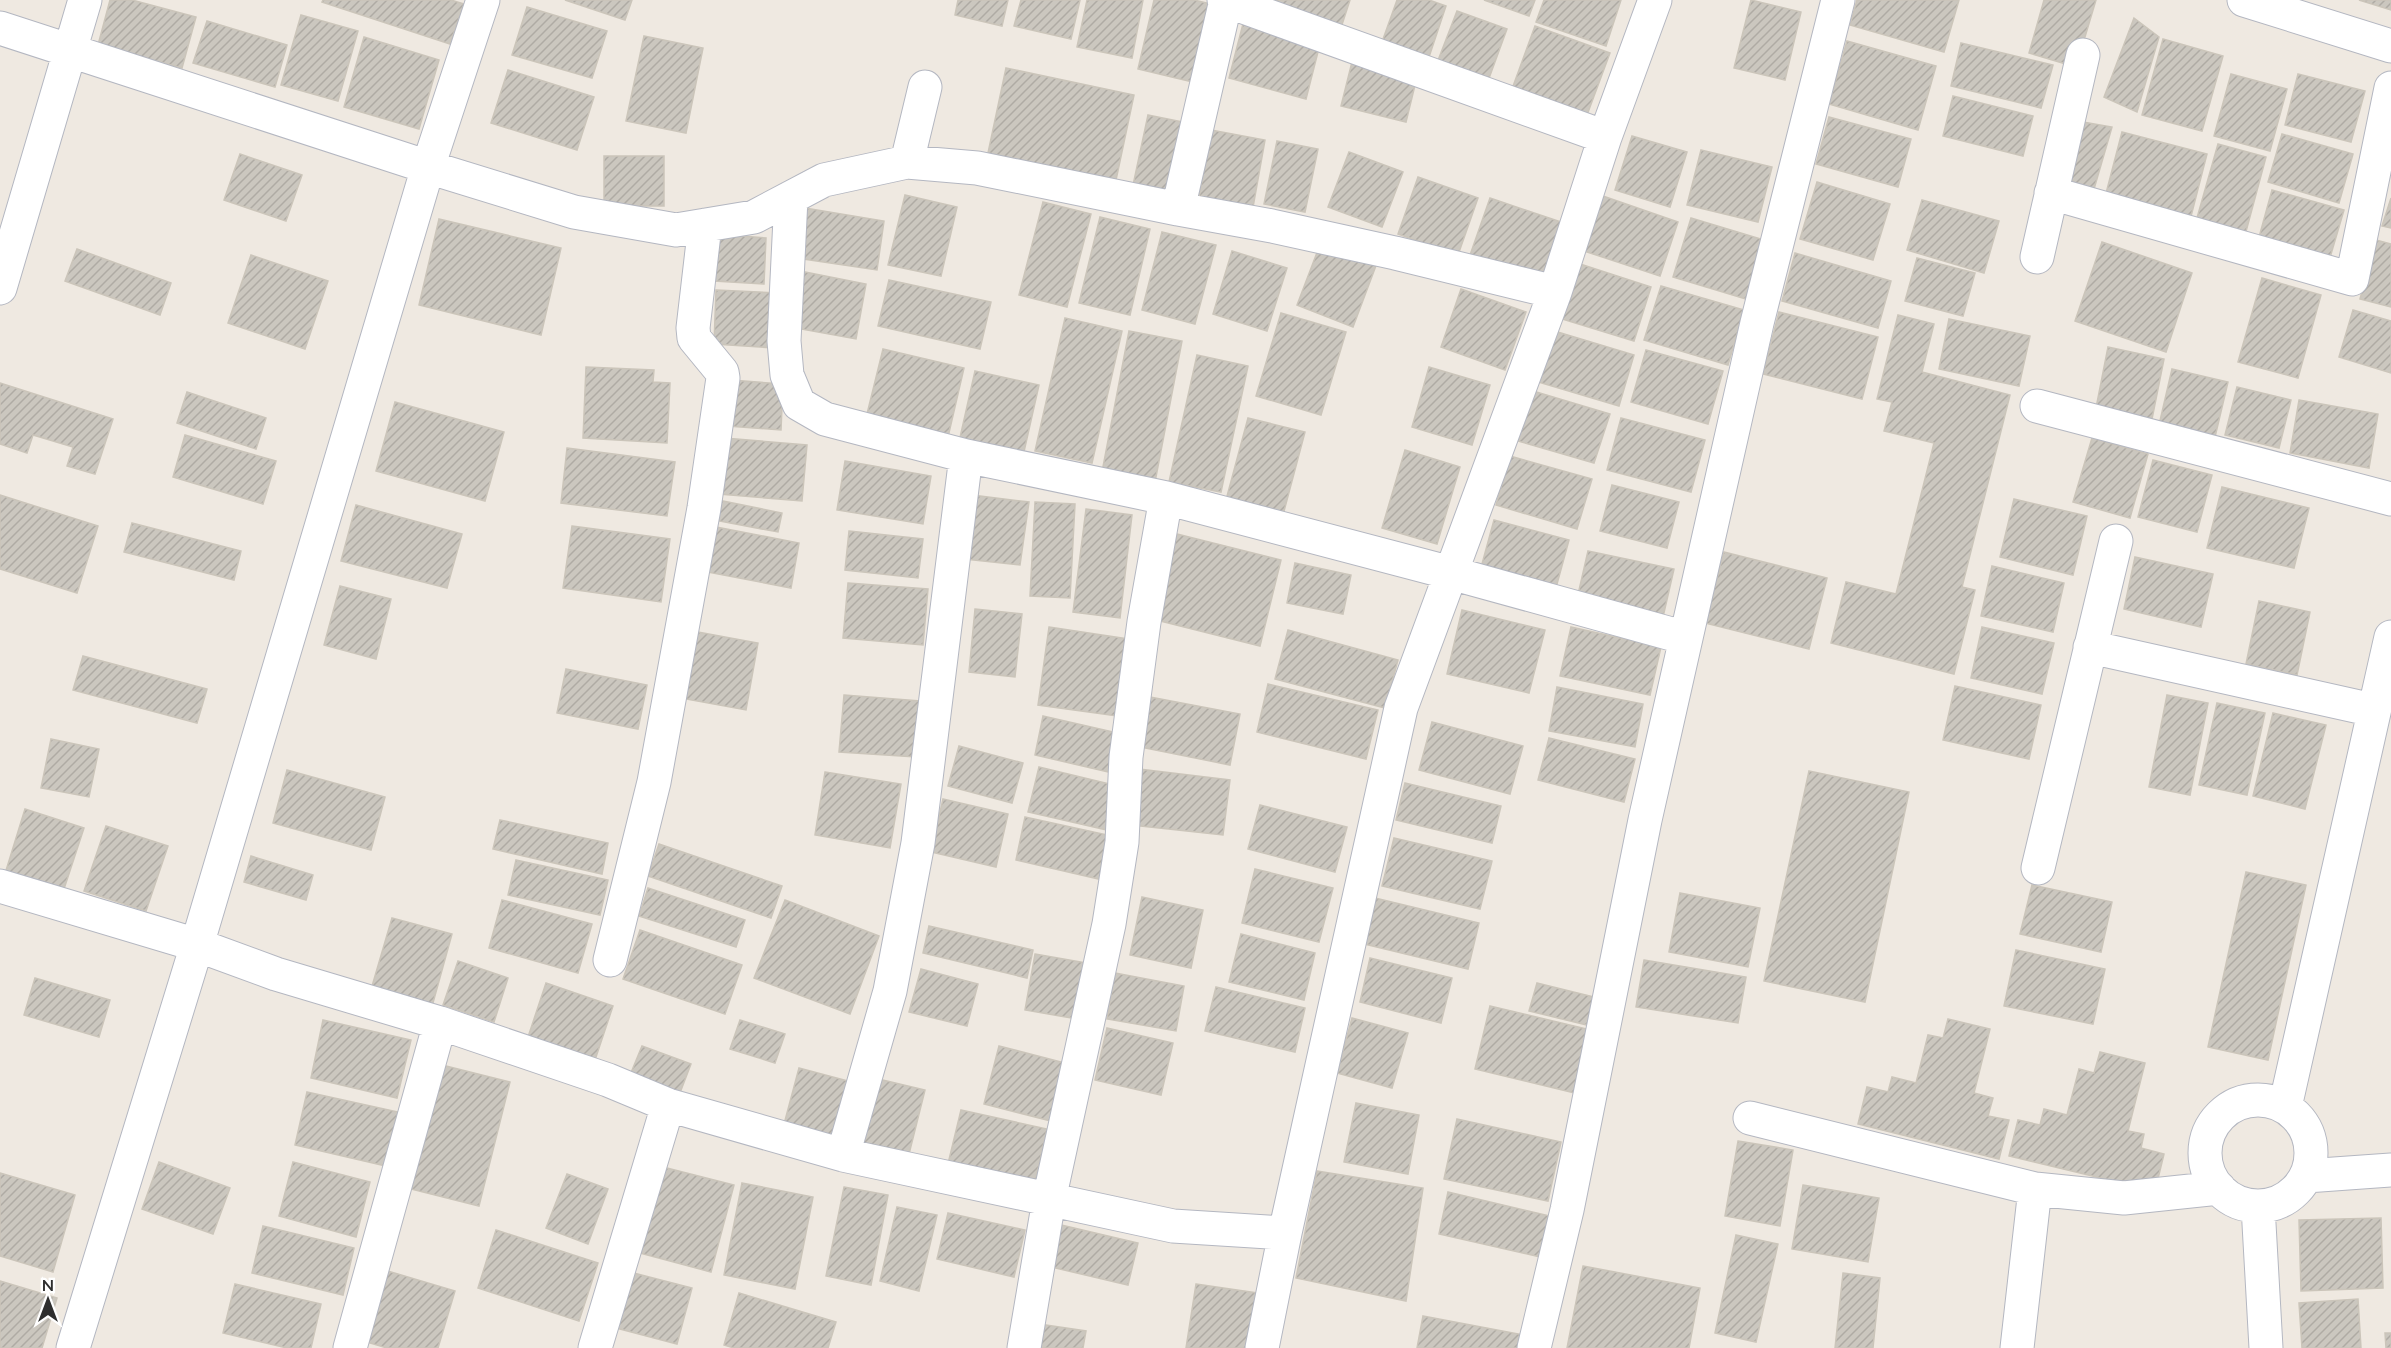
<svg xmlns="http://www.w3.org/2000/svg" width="2391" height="1348" viewBox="0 0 2391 1348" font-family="Lato,sans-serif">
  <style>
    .building { fill: url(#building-hatch); stroke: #cbc5ba; stroke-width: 1.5 }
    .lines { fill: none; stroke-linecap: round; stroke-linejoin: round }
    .minor-casing { stroke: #b4b7c1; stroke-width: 35 }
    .minor { stroke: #fff; stroke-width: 33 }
  </style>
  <defs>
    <pattern id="building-hatch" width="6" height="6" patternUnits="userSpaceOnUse" patternTransform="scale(1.5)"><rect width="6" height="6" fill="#cbc7bf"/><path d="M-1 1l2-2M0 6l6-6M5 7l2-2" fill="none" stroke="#afaba4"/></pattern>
  </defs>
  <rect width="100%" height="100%" fill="#efe9e1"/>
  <!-- building -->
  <path class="building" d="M110,0h22l64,17 -14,51 -84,-23z
    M323,0h128l13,4 -14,40 -128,-42z
    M565,0h67l-7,20z
    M958,0h50l-6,26 -47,-11z
    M1021,0h59l-9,39 -57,-13z
    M1087,0h56l-11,58 -55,-11z
    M1154,0h40l17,4 -18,78 -55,-13z
    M1248,0h102l-12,37z
    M1397,0h32l17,6 -17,51 -47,-15z
    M1484,0h51l-6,16z
    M1544,0h77l-15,46 -70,-24z
    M1751,0l50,12 -16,68 -51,-12z
    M1857,0h102l-15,52 -94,-27z
    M2044,0h52l-20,67 -47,-14z
    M2359,0h32v10z
    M527,7l80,24 -15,47 -80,-23z
    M1457,11l50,18 -19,52 -51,-18z
    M301,15l57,16 -20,70 -57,-16z
    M2134,18l25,19 -22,75 -33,-15z
    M1244,20l77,20 -15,59 -77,-21z
    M207,21l80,24 -12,42 -82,-24z
    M1535,26l75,27 -23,62 -75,-26z
    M644,36l59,12 -17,85 -60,-12z
    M364,37l75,23 -20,69 -75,-22z
    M2163,39l60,17 -21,75 -60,-16z
    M1847,41l89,25 -18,64 -89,-26z
    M1961,43l92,22 -12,43 -90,-22z
    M1352,62l65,15 -11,45 -65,-16z
    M1006,68l128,27 -18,85 -128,-27z
    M508,70l86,27 -17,53 -86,-27z
    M2231,74l56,15 -17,62 -56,-15z
    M2298,74l67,17 -14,51 -66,-17z
    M1953,96l80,20 -10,40 -80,-20z
    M1148,115l40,8 -15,75 -41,-8z
    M1829,117l82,22 -13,48 -82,-23z
    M2083,122l29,5 -20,69 -25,-19z
    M1211,130l54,10 -13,73 -54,-10z
    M2122,132l85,22 -18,70 -85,-23z
    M2282,134l71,20 -14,49 -71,-21z
    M1632,136l55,16 -17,55 -55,-17z
    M1277,141l41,8 -13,63 -41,-8z
    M2218,144l48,13 -22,82 -49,-14z
    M1701,150l71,17 -14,55 -71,-17z
    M1349,152l54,20 -21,55 -54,-20z
    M240,154l62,21 -16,46 -62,-21z
    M604,156h60v50h-60z
    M1418,177l60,21 -20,57 -60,-21z
    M1817,182l73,22 -17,56 -73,-21z
    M2272,190l72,20 -15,51 -71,-20z
    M905,195l52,12 -16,69 -53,-11z
    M1600,195l78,27 -18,54 -79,-26z
    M1490,198l71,24 -21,61 -71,-25z
    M2391,198v30l-9,-2z
    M1922,200l77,21 -15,52 -77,-23z
    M1043,202l48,12 -24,93 -48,-12z
    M805,208l79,13 -7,49 -80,-12z
    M1100,217l50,12 -20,86 -51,-12z
    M1691,218l73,22 -18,59 -73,-22z
    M439,219l122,29 -20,87 -122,-30z
    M1162,232l54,13 -21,79 -53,-14z
    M716,234l50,4 -2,46 -50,-3z
    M2376,240l15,4v63l-31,-8z
    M1321,242l56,21 -24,64 -56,-22z
    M2102,242l90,31 -26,79 -91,-31z
    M77,249l94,34 -11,32 -95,-34z
    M1232,251l55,17 -20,63 -54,-17z
    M1795,253l96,28 -13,47 -96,-27z
    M251,255l77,26 -23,68 -77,-26z
    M1917,258l58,15 -12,43 -58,-15z
    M1577,263l74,24 -17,54 -75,-23z
    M800,271l66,13 -10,55 -66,-12z
    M2262,278l59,17 -23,83 -60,-16z
    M889,280l102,22 -11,47 -102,-23z
    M1661,286l83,24 -16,55 -84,-25z
    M1461,289l65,23 -21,58 -64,-23z
    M716,290l61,3 -3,55 -60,-4z
    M2353,310l38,11v52l-52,-16z
    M1779,312l99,25 -16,62 -99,-25z
    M1281,313l65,19 -25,83 -65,-19z
    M1898,315l36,9 -12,48 88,23 -48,192 13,3 -21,84 -123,-31 15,-61 50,12 38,-151 -50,-12 8,-29 -15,-3z
    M1065,318l57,13 -30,132 -57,-12z
    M1949,319l81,17 -11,50 -80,-17z
    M1551,330l83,25 -15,51 -84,-25z
    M1129,331l53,10 -27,141 -53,-10z
    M2108,347l56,12 -12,60 -56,-11z
    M883,349l81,19 -16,69 -82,-19z
    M1646,350l77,21 -15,53 -77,-22z
    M1197,355l51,11 -27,126 -52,-10z
    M586,367l68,3 -1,12 17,1 -3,60 -84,-5z
    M1429,367l61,18 -18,60 -60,-18z
    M2172,369l56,13 -13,55 -56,-12z
    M975,371l64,14 -16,71 -64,-14z
    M731,380l52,4 -2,46 -53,-4z
    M0,383l113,36 -18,55 -28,-8 6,-19 -40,-12 -6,18 -27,-9z
    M2237,387l54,13 -12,48 -54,-13z
    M1533,391l77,23 -16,49 -76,-22z
    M187,392l79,26 -10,31 -79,-26z
    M2299,400l79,14 -9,54 -79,-15z
    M395,402l109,30 -19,69 -109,-30z
    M1248,418l57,14 -22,83 -57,-15z
    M1621,418l84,22 -14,52 -84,-22z
    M185,435l91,26 -13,43 -90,-27z
    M724,438l83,7 -5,56 -83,-7z
    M2092,438l56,16 -18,64 -57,-16z
    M567,448l108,14 -8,54 -106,-13z
    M1405,450l55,17 -23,77 -55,-16z
    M1510,456l82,23 -15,50 -81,-24z
    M2153,460l59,15 -15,57 -59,-15z
    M845,461l86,15 -8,48 -86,-14z
    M1612,485l67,17 -12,46 -67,-17z
    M2222,487l87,21 -15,60 -87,-20z
    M0,495l98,31 -21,67 -77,-24z
    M972,495l57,7 -9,63 -55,-6z
    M2014,499l73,17 -14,59 -73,-18z
    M718,500l64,13 -4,19 -64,-12z
    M1035,502l40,2 -5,94 -40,-2z
    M356,505l106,29 -15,54 -106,-27z
    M1086,509l46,6 -12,103 -47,-6z
    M1494,520l75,20 -15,55 -75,-20z
    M132,523l109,28 -7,29 -110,-28z
    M572,526l98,13 -9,63 -98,-14z
    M711,526l88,17 -8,45 -89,-17z
    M849,531l74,8 -5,39 -73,-8z
    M1177,534l104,26 -21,86 -104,-26z
    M1588,551l86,18 -11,48 -86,-18z
    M1724,552l103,26 -18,71 -104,-26z
    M2135,557l78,17 -12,53 -77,-18z
    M1295,563l56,12 -8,39 -56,-11z
    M1992,566l72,17 -11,49 -72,-16z
    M848,583l80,6 -5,56 -80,-7z
    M340,586l51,13 -15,60 -52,-14z
    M2259,601l51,11 -13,63 -51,-11z
    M975,609l47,5 -7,63 -46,-5z
    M1462,610l83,20 -16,63 -82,-19z
    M1049,627l79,12 -11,77 -79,-11z
    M1571,627l90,20 -11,48 -90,-19z
    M1982,627l72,16 -12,51 -71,-16z
    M687,630l71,13 -12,67 -71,-13z
    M1288,630l110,30 -13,48 -110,-29z
    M83,656l124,33 -10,34 -124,-33z
    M566,669l81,16 -9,44 -81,-16z
    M1268,684l110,26 -12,49 -109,-27z
    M1955,686l86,19 -12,54 -86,-19z
    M1557,687l86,17 -8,43 -86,-16z
    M844,695l76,6 -4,56 -77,-5z
    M2167,695l41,8 -18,92 -41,-8z
    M1150,697l90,17 -10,51 -90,-18z
    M2217,703l48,10 -18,82 -48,-10z
    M2273,713l53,12 -21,84 -52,-13z
    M1043,716l79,18 -9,39 -78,-18z
    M1432,722l91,24 -13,48 -91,-24z
    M1549,738l86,21 -11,43 -86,-22z
    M51,739l48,10 -10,48 -48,-9z
    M959,746l64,17 -11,40 -64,-17z
    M1039,767l79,19 -11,44 -79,-18z
    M1139,769l91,11 -7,55 -91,-10z
    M287,770l98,27 -14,53 -98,-27z
    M1809,771l100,21 -44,210 -101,-21z
    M825,772l76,12 -11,64 -75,-13z
    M1405,783l96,23 -9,37 -96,-23z
    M943,799l65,15 -12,53 -65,-15z
    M1260,805l87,22 -12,45 -87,-23z
    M25,809l59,19 -22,67 -58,-18z
    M1025,817l87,19 -9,44 -87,-20z
    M500,820l108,23 -6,31 -109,-25z
    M106,826l62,20 -22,65 -62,-20z
    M1394,838l98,23 -12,48 -98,-23z
    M659,844l123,42 -11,32 -123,-42z
    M251,856l62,19 -7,25 -62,-18z
    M516,860l92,20 -8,35 -92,-20z
    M1255,869l78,19 -14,54 -77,-19z
    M2246,872l60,13 -38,175 -60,-13z
    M2032,885l80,17 -11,50 -81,-18z
    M648,888l97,32 -9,27 -97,-31z
    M1680,893l80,15 -12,59 -79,-15z
    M1142,897l61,13 -12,58 -61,-13z
    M1375,898l104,25 -11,46 -104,-25z
    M502,900l90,24 -14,49 -89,-25z
    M785,900l94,36 -29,78 -96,-36z
    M392,918l60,16 -21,76 -61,-17z
    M929,926l104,24 -6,28 -104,-25z
    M640,930l102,35 -17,49 -102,-35z
    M1241,934l74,19 -11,47 -75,-18z
    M2016,950l89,19 -12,55 -89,-18z
    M1035,954l52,9 -10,56 -52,-9z
    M1370,958l82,20 -11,45 -81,-21z
    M1644,960l102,17 -8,46 -102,-16z
    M458,961l50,17 -14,44 -51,-17z
    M921,969l57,15 -11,42 -58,-14z
    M1115,973l69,13 -8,45 -69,-12z
    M35,978l75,22 -11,37 -75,-22z
    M546,983l67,23 -19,57 -67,-23z
    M1537,983l57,14 -7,28 -58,-14z
    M1216,987l89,21 -10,44 -90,-21z
    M1490,1006l101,24 -16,63 -100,-24z
    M1352,1018l56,15 -16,55 -55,-15z
    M1948,1019l42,10 -16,64 19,5 -5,18 21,4 -10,39 -141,-35 9,-37 21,5 4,-15 24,6 12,-48 15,3z
    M323,1020l88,20 -14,58 -86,-20z
    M740,1020l45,14 -10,29 -45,-14z
    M1107,1028l66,15 -12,52 -66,-15z
    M642,1046l49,18 -13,34 -50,-18z
    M999,1046l66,17 -14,58 -67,-17z
    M2100,1052l45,11 -17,68 16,3 -3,14 23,6 -9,37 -146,-35 9,-36 22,5 4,-16 23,6 12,-46 15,4z
    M442,1065l68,17 -31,124 -68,-17z
    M799,1068l49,13 -17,61 -48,-14z
    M870,1077l55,13 -16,64 -55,-13z
    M307,1092l91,20 -12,54 -91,-21z
    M1356,1103l63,12 -11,59 -64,-12z
    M961,1110l86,19 -13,58 -87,-19z
    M1457,1119l104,23 -13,59 -104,-22z
    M1738,1141l55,9 -13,76 -55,-10z
    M159,1162l71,26 -17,46 -71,-25z
    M293,1162l77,20 -14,55 -77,-21z
    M659,1166l75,19 -23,87 -75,-20z
    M1317,1171l106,17 -17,113 -110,-23z
    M0,1173l75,22 -22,77 -53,-16z
    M567,1174l41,15 -20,55 -42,-16z
    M742,1183l71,14 -18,92 -71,-14z
    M1803,1185l76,13 -11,64 -76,-13z
    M844,1187l44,8 -17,90 -45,-9z
    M1448,1192l106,25 -9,41 -106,-24z
    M897,1207l40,8 -18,76 -39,-10z
    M948,1213l77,17 -11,47 -77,-18z
    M2381,1218l2,70 -82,3 -2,-71z
    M1057,1224l81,19 -10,42 -81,-19z
    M263,1226l91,22 -11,47 -91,-22z
    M496,1230l102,33 -19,58 -101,-33z
    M1736,1235l42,9 -22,98 -41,-9z
    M1583,1266l117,22 -11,60h-122z
    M381,1269l74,22 -17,57h-51l-27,-8z
    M626,1271l66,17 -15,56 -65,-17z
    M1843,1273l37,5 -7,70h-38z
    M0,1281l57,17 -15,50h-42z
    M235,1284l86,20 -10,44h-24l-64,-15z
    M1196,1284l61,9 -8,55h-63z
    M739,1293l97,29 -8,26h-94l-10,-3z
    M2358,1299l3,49h-59l-3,-45z
    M1423,1316l101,19 -3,13h-104z
    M1039,1324l47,7 -3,17h-48z
    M2385,1333h6v15h-5z"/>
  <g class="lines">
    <!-- minor casing -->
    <g class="minor-casing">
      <path id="minor" d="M483,0l-55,167 146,45 102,18 78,-13 70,-37 83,-18 70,6 201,41 94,17 123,27 160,39
        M1224,0l381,137
        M2244,0l147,46
        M0,28l428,139 -231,778 -124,403
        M907,162l18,-75
        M2051,193l301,86 39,-191
        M791,198l-7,143 3,34 12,29 26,15 141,37
        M1178,209l48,-209
        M2037,257l46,-202
        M0,288l85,-288
        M2037,406l354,93
        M2090,647l283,63
        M2038,868l78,-327
        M0,886l197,59 79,29 164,49 168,57 60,25 175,50 330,71 112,7 116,-525 154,-416 50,-155 50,-137
        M610,960l44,-178 50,-274 19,-130 -1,-6 -28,-34 -1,-10 12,-103
        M2205 1153a53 53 0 1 1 106 0a53 53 0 1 1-106 0Z
        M2285,1107l106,-470
        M1750,1118l285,71 89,9 95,-10
        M843,1155l47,-164 28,-148 48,-387 200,42 285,75 235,65
        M2306,1176l85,-6
        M2258,1206l8,142
        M350,1348l90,-325
        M595,1348l73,-243
        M1024,1348l25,-148 60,-276 13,-82 4,-85 18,-135 22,-124
        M1262,1348l23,-115
        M1534,1348l33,-138 78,-390 112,-497 81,-323
        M2017,1348l18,-159"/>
    </g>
    <!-- minor -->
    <use href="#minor" class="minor"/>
  </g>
  <!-- north arrow -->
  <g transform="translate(48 1300)" stroke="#ffffff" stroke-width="4.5" paint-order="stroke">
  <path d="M0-4.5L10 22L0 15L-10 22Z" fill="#2e2e2e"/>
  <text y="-9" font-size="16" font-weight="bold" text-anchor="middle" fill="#2e2e2e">N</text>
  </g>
</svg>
